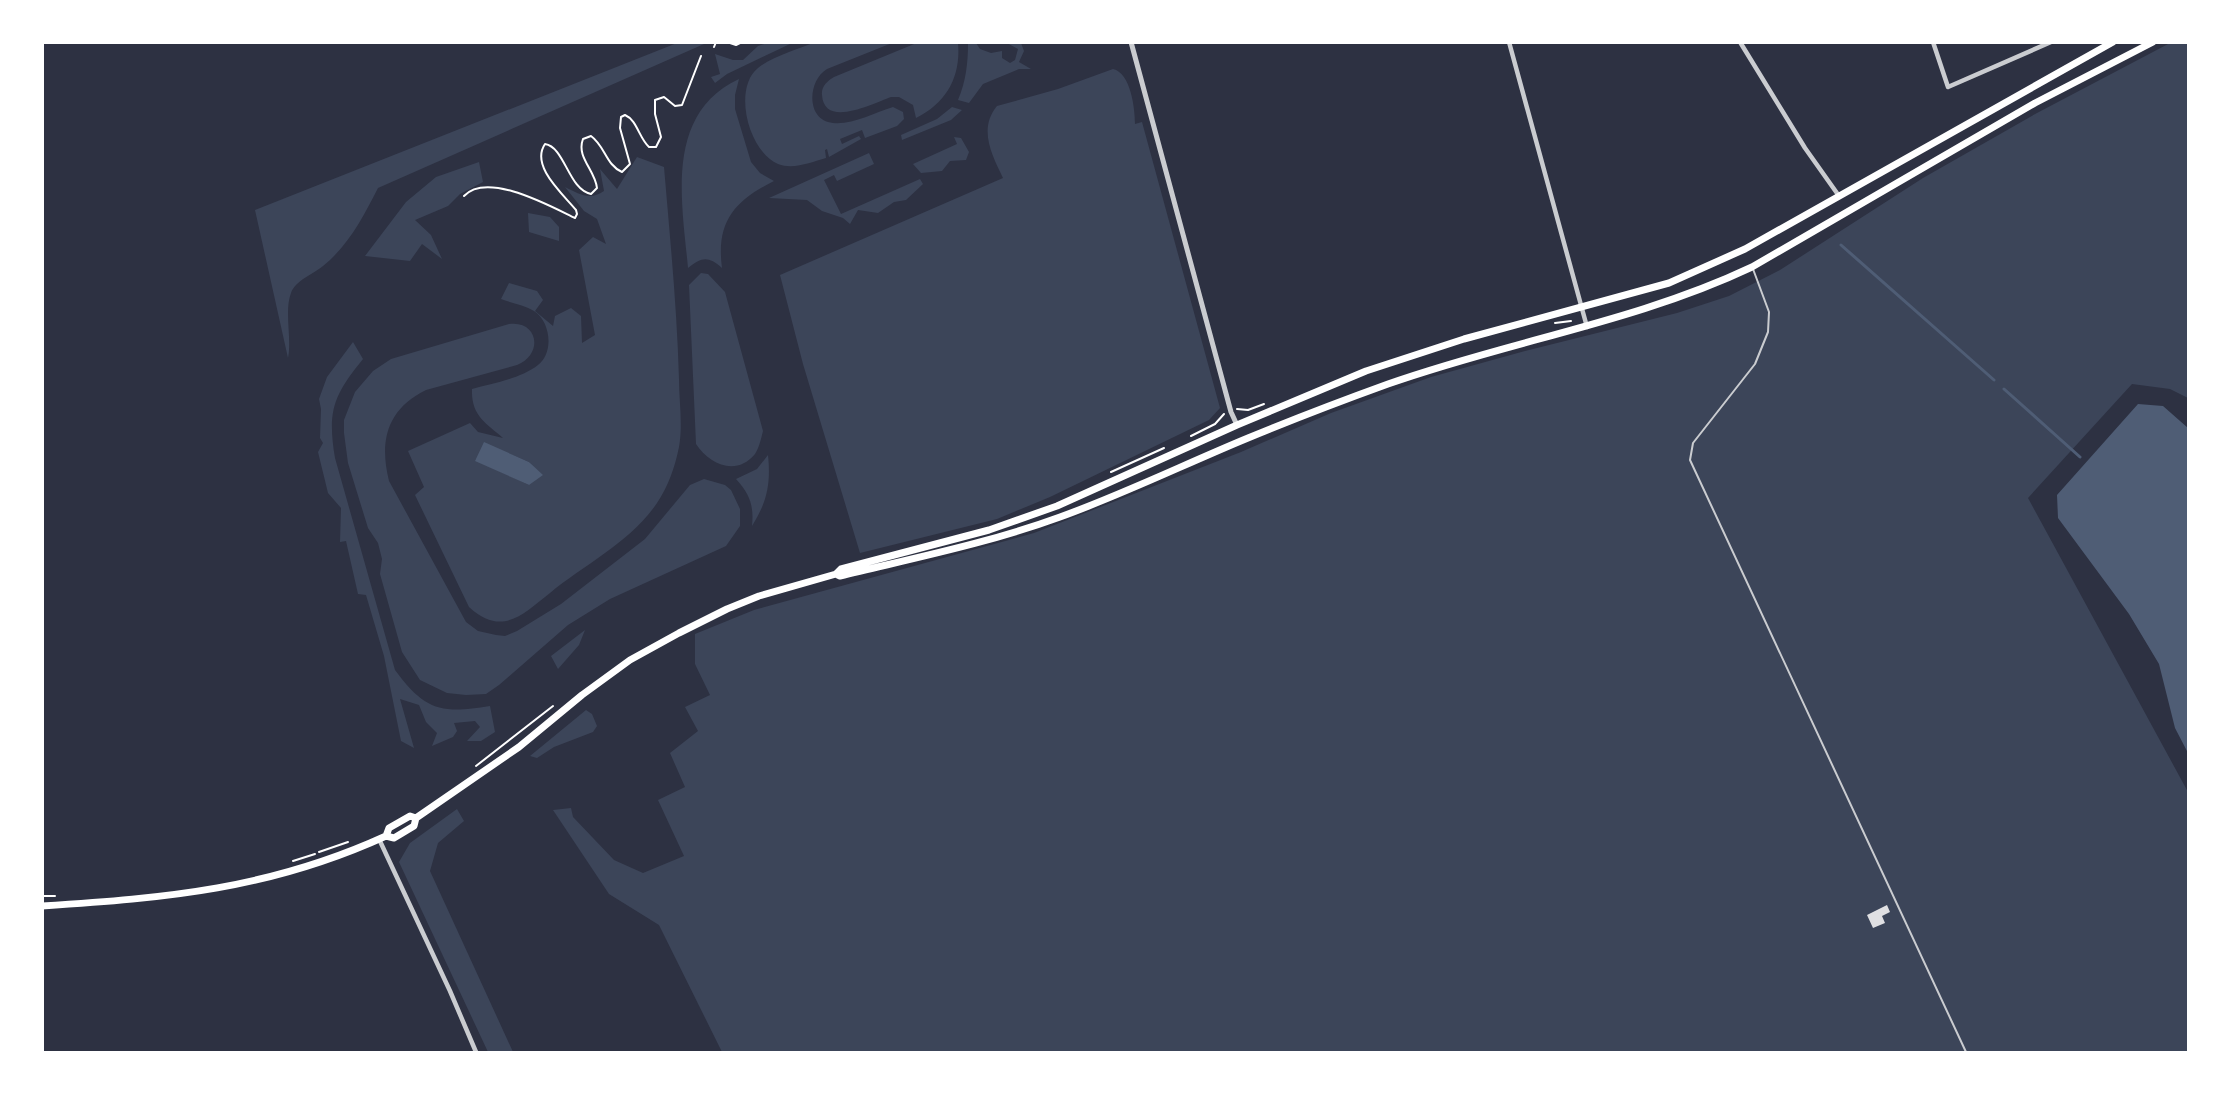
<svg xmlns="http://www.w3.org/2000/svg" width="2231" height="1095" viewBox="0 0 2231 1095" font-family="Commissioner,sans-serif">
  <style>
    .green { fill: #3c4559; fill-rule: evenodd }
    .water { fill: #4f5d75 }
    .lines { fill: none; stroke-linecap: round; stroke-linejoin: round }
    .stream { stroke: #4f5d75; stroke-width: 3 }
    .building { fill: #e0e0e3 }
    .path { stroke: #fff; stroke-width: 2 }
    .service { stroke: #caccd0; stroke-width: 2 }
    .minor { stroke: #caccd0; stroke-width: 4.5 }
    .tertiary { stroke: #caccd0; stroke-width: 5 }
    .primary { stroke: #fff; stroke-width: 7 }
  </style>
  <rect width="100%" height="100%" fill="#2d3142"/>
  <!-- green -->
  <path class="green" d="M770,42l22,1 -65,31 -12,9 -4,-6 9,-3 -5,-20 18,6h10l15,-14z
    M815,42l77,1 -65,26c-20,12 -21,52 6,54 19,2 41,-10 60,-16l10,5 1,7 -7,7 -32,12 -3,-8 -22,9 2,5 17,-8 2,3 -32,18 -2,-8 -2,1 1,8c-15,4 -32,12 -48,6 -29,-12 -46,-75 -20,-96 13,-11 41,-19 57,-26z
    M919,42l39,1c3,33 -11,60 -42,75l-3,-13 -14,-8h-8c-17,6 -67,32 -69,-2 -1,-8 5,-14 12,-18z
    M677,43h26l1,1 -326,144c-15,29 -29,57 -55,78 -10,8 -28,15 -32,27 -7,18 1,45 -3,65l-33,-148z
    M968,43h8l4,6 11,4 11,-2v7l8,5 5,-3 3,-11 -11,-6h14l3,8 -5,11 12,7h-12l-36,15 -14,19 -11,-3c8,-19 10,-37 10,-57z
    M2170,43h18v355l-18,-9 -38,-5 -104,114 160,294v260h-1466l-63,-127 -50,-31 -56,-84 18,-2 2,9 41,43 29,13 41,-17 -26,-56 27,-13 -15,-34 28,-22 -13,-24 25,-12 -15,-31v-30l59,-24 280,-77 207,-81 90,-39 100,-36 94,-26 152,-38 52,-17 51,-26 143,-92 114,-65z
    M1113,69c18,4 22,40 22,55l7,-2 78,286 -11,12 -159,77 -53,22 -137,34 -57,-189 -23,-89 223,-97c-11,-23 -25,-49 -6,-72l61,-17z
    M739,79l-4,16v14l16,53 9,11 14,8c-40,20 -58,41 -52,87 -14,-12 -20,-11 -34,0 -6,-66 -24,-154 51,-189z
    M952,107l10,3 -11,10 -49,20 -1,-5 36,-16z
    M954,137l7,1 8,14 -3,8 -16,1 -8,10 -21,2 -8,-9 44,-20z
    M869,153l5,11 -37,17 -3,-6 -10,5 17,34 79,-35 3,5 -17,16 -12,2 -16,11 -20,-3 -8,14 -7,-6 -21,-7 -15,-11 -38,-2z
    M637,157l27,10c6,71 13,141 15,212 0,22 4,46 0,68 -4,20 -11,40 -22,56 -26,39 -72,61 -107,90 -28,22 -48,44 -81,14l-54,-112 9,-8 -16,-36 62,-28 8,9 25,6c-17,-15 -32,-22 -31,-49 21,-6 48,-10 66,-24 16,-12 13,-43 -4,-54 -9,-6 -23,-8 -33,-12l8,-16 28,8 6,9 -8,11 18,15 2,-10 16,-8 10,8 1,27 13,-8 -16,-85 14,-13 13,7 -9,-25 -13,-8 -19,-24c14,7 25,14 39,4l-4,-22 17,20zM508,453l21,9 6,7 -6,16 -54,-25z
    M479,162l4,20 -23,12 -12,12 -33,14 16,15 11,24 -20,-15 -12,17 -45,-5 41,-54 30,-25z
    M528,213l22,4 9,10v14l-30,-9z
    M701,273l7,1 17,18 38,139c-2,8 -4,17 -8,23 -19,23 -46,10 -59,-10l-7,-159z
    M509,324c29,-4 35,30 8,41l-91,25c-39,19 -47,51 -37,91l77,141 12,9 18,4 9,1 12,-5 44,-27 84,-65 45,-54 14,-6 21,6 6,5 9,19v17l-14,20 -116,53 -42,26 -69,60 -13,9 -20,1 -19,-2 -27,-13 -18,-28 -22,-78 2,-15 -4,-16 -10,-15 -20,-65 -4,-30v-13l11,-28 18,-21 18,-12z
    M353,342l10,17c-29,36 -36,51 -28,99l60,212c30,41 47,44 95,36l5,26 -14,9h-14l13,-14 -5,-6 -21,2 3,8 -4,6 -21,9 5,-13 -11,-11 -7,-17 -19,-6 14,49 -13,-7 -17,-85 -18,-61 -8,-1 -12,-53 -6,1 1,-34 -13,-15 -10,-41 5,-9 -3,-5 1,-29 -2,-10 8,-22z
    M768,455c3,29 -1,47 -16,71 2,-20 -2,-32 -16,-47l21,-10z
    M585,630l-6,15 -21,24 -7,-13z
    M586,710l6,4 5,12 -4,6 -39,15 -17,11 -7,-2z
    M457,809l7,12 -26,22 -8,28 83,181h-25l-89,-190 11,-19z"/>
  <!-- water -->
  <path class="water" d="M2138,404l25,2 25,22v325l-13,-25 -16,-64 -30,-50 -71,-96 -1,-23z
    M484,442l45,20 14,13 -14,10 -54,-24z"/>
  <g class="lines">
    <!-- stream -->
    <path class="stream" d="M1841,245l153,135
      M2004,389l76,68"/>
  </g>
  <!-- building -->
  <path class="building" d="M1887,905l3,7 -8,4 3,7 -12,5 -6,-13z"/>
  <g class="lines">
    <!-- path -->
    <path class="path" d="M727,42l9,3 6,-3
      M714,47l2,-5
      M464,196c23,-25 86,10 111,22l2,-4 -1,-4c-13,-16 -46,-44 -31,-66 20,3 23,45 46,50l6,-6c-2,-18 -21,-31 -14,-49l8,-3c14,10 15,29 31,36l8,-8 -10,-36 1,-11 4,-2c12,5 14,23 24,32h7l5,-10 -6,-23v-14l9,-3 11,9 7,-1 19,-49
      M1555,323l16,-2
      M1237,409l11,1 16,-6
      M1191,436l24,-12 9,-10
      M1111,472l53,-24
      M476,766l77,-60
      M319,852l29,-10
      M293,861l22,-7
      M42,896h13"/>
    <!-- service -->
    <path class="service" d="M1753,269l16,43 -1,20 -13,32 -62,79 -3,17 276,592"/>
    <!-- minor -->
    <path class="minor" d="M1509,42l78,285
      M1740,42l65,106 34,48
      M1933,42l15,45 103,-45
      M379,839l71,152 26,61"/>
    <!-- tertiary -->
    <path class="tertiary" d="M1131,42l100,370 6,13"/>
    <!-- primary -->
    <path class="primary" d="M836,574l4,2c74,-18 149,-33 220,-59 64,-23 125,-53 188,-79 46,-19 93,-37 140,-54 121,-43 248,-62 364,-117l283,-164 118,-61
      M386,836l3,-8 21,-12 6,2
      M42,906c125,-8 228,-17 344,-70l8,2 20,-12 2,-8 103,-71 63,-52 48,-35 49,-27 48,-24 32,-13 77,-22 5,-5 148,-39 68,-24 180,-81 129,-54 98,-32 205,-56 76,-34 368,-207"/>
  </g>
  <!-- border -->
  <rect width="2231" height="1095" fill="none" stroke="#ffffff" stroke-width="88"/>
</svg>
